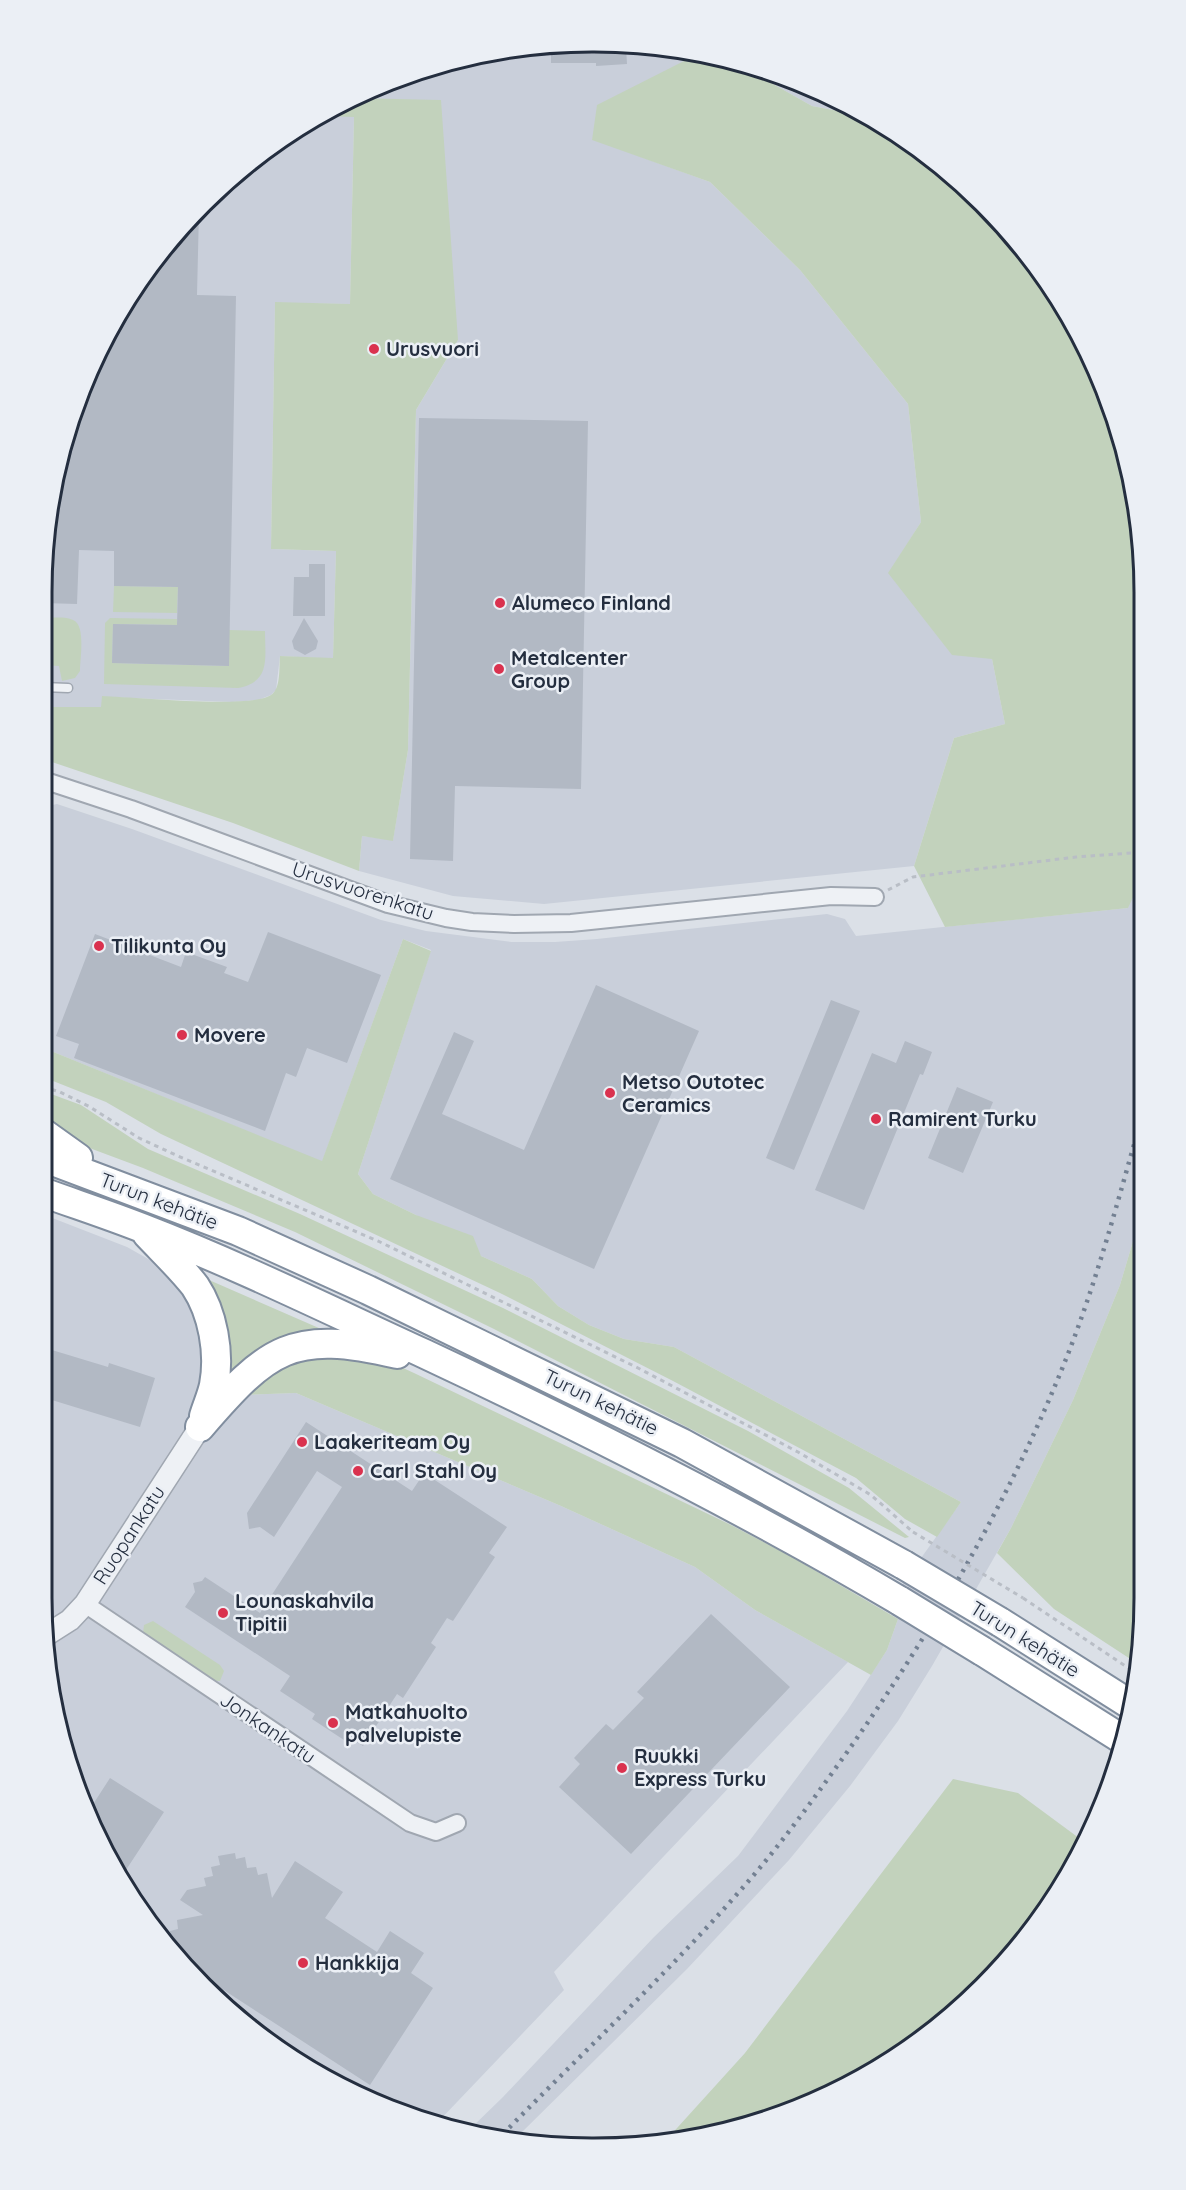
<svg xmlns="http://www.w3.org/2000/svg" width="1186" height="2190" viewBox="0 0 1186 2190" font-family="Quicksand,sans-serif">
  <style>
    .built { fill: #c9cfda }
    .green { fill: #c2d2bc }
    .building { fill: #b2b9c4 }
    .lines { fill: none; stroke-linecap: round; stroke-linejoin: round }
    .service-casing { stroke: #a0a7b1; stroke-width: 11 }
    .minor-casing { stroke: #a0a7b1; stroke-width: 20 }
    .tertiary-casing { stroke: #a0a7b1; stroke-width: 24 }
    .trunk-casing { stroke: #818e9f; stroke-width: 32 }
    .path { stroke: #b9bec6; stroke-width: 3; stroke-dasharray: 4.5 4.5; stroke-linecap: butt }
    .service { stroke: #eef1f5; stroke-width: 8 }
    .minor { stroke: #eef1f5; stroke-width: 16 }
    .tertiary { stroke: #eef1f5; stroke-width: 21 }
    .trunk { stroke: #fff; stroke-width: 28 }
    .rail { stroke: #738092; stroke-width: 4.5; stroke-dasharray: 3 6; stroke-linecap: butt }
    .trunk-bridge-casing { stroke: #818e9f; stroke-width: 32; stroke-linecap: butt }
    .path-bridge { stroke: #b9bec6; stroke-width: 3; stroke-dasharray: 4.5 4.5; stroke-linecap: butt }
    .trunk-bridge { stroke: #fff; stroke-width: 28 }
    .poi-dot { fill: #da324f; stroke: #ebeff5; stroke-width: 2 }
    .labels { text-anchor: middle; stroke-width: 5; stroke-linejoin: round; paint-order: stroke }
    .poi-label { font-size: 20px; font-weight: bold; fill: #242e3f; stroke: #ebeff5; text-anchor: start }
    .street-label { font-size: 20px; fill: #242e3f; stroke: #ebeff5 }
    .rim { fill: none; stroke: #242e3f; stroke-width: 3 }
  </style>
  <rect width="100%" height="100%" fill="#dbe0e7"/>
  <!-- built -->
  <path class="built" d="M557,43l108,4 105,24 100,46 -58,-11 -71,-40 -149,73 118,43 90,88 108,134 13,118 -32,51 103,86 13,65 -51,14 -40,128 -370,38 -91,-8 -94,-25 3,-35 31,4 15,-90 8,-340 42,-70 -106,-242 98,-37z
    M322,116h32l-4,188 -75,-1 -4,246 65,2 -3,108 -53,-3 -4,34 -5,5 -13,5 -26,2 -130,-5v10h-59v-150l18,-107 55,-132 63,-88 78,-74z
    M57,804l75,25 249,91 45,11 85,11h44l42,-3 230,-25 18,5 11,17 272,-28 12,-95 2,398 -22,74 -47,115 -62,128 -79,138 -34,55 -48,65 -61,74 -102,109 -169,167 -50,-5 35,-34 151,-160 84,-81 109,-145 40,-61 11,-31 -14,-9 77,-108 -287,-155 -50,-8 -35,-14 -31,-19 -26,-27 -51,-23 -65,-41 -43,-21 -15,-20 73,-224 -28,-11 -81,223 -271,-111 -8,-1v-243z
    M42,1214l85,33 23,13 32,24 60,111 54,-2 265,113 134,61 60,43 93,52 -294,310 10,18 -127,133 -150,-68 -131,-122 -85,-159 -29,-177z"/>
  <!-- green -->
  <path class="green" d="M684,61l57,5 71,40 58,11 87,62 94,108 64,129 24,105 1,292 -3,25 -1,53 -8,17 -183,19 -31,-61 40,-128 51,-14 -13,-65 -40,-4 -64,-82 33,-51 -13,-118 -108,-134 -90,-88 -118,-42 5,-35z
    M352,98l89,2 17,240 -42,70 -8,340 -15,91 -31,-5 -3,35 -126,-48 -190,-64v-52h58l1,-11c30,1 149,13 169,-1 10,-6 8,-28 9,-39l53,2 3,-107 -65,-2 4,-247 75,2 4,-187 -32,-1z
    M114,586l64,1 -1,26 -64,-1z
    M43,618c9,0 22,-2 30,2 13,5 7,38 7,51l-5,7 -13,3 -3,-15 -16,-1z
    M110,618l67,1v6l-64,-1 -1,39 116,3 1,-36 36,1c0,27 6,51 -27,57l-134,-4 1,-61z
    M403,939l28,12 -73,223 15,20 43,21 57,21 8,20 51,23 26,27 31,19 35,14 50,8 287,155 -24,35 -32,-18 -49,-41 -183,-97 -173,-88 -339,-159 -55,-32 -63,-25v-27l8,1 271,110z
    M43,1091l38,14 67,44 152,65 203,94 245,123 101,57 60,49 -4,1 -411,-209 -199,-97 -152,-64 -83,-31 -17,-18z
    M1142,1211l1,422 -5,31 -84,-55 -57,-56 14,-25 62,-128 47,-115z
    M205,1280h4l119,52 -105,52z
    M315,1353l75,9 24,11 317,152 61,32 106,62 -11,31 -16,25 -116,-65 -60,-43 -134,-61 -265,-113 -54,2 14,-15z
    M153,1621l67,44 4,6 -4,10h-7l-67,-46 -3,-2 1,-8z
    M953,1779l65,14 65,48 -13,31 -113,139 -153,95 -136,32 77,-85z"/>
  <!-- building -->
  <path class="building" d="M557,43l29,1v6l40,-3 1,17 -31,2v-3h-45v-19z
    M199,211l-2,84 39,1 -7,370 -117,-3 1,-39 64,1 1,-38 -64,-1v-35l-35,-1 -2,54 -34,-1v-46l18,-107 55,-132 63,-88z
    M419,418l169,3 -7,368 -126,-3 -2,75 -43,-2z
    M309,564h16v52h-32l1,-39h15z
    M304,618l14,23 -2,8 -11,6 -11,-6 -2,-8z
    M268,932l113,43 -34,88 -40,-15 -11,29 -10,-4 -21,58 -191,-73 5,-14 -23,-8 39,-102 86,33 5,-15 41,15 -3,6 24,9z
    M596,985l103,46 -105,238 -204,-90 64,-147 20,9 -32,73 82,36z
    M831,1000l29,11 -66,159 -28,-12z
    M905,1041l27,11 -9,23 -3,-1 -56,136 -49,-20 57,-137 24,10z
    M957,1087l36,15 -30,71 -35,-15z
    M42,1347l66,20 1,-4 46,15 -15,49 -98,-30z
    M306,1422l106,69 12,-18 83,54 -18,26 6,4 -42,64 -6,-3 -16,25 5,4 -33,51 -6,-4 -34,52 -16,-10 -3,4 -32,-21 3,-5 -35,-23 10,-15 -105,-69 10,-15 -2,-9 9,-2 3,-4 55,36 82,-126 -25,-16 -43,66 -14,-10 -11,2 -2,-16z
    M711,1614l79,73 -159,167 -72,-67 21,-23 -6,-6 32,-34 7,6 31,-32 -7,-6z
    M110,1778l54,34 -40,61 -34,-64z
    M235,1853l1,6 9,-2 2,11 9,-1 2,8 9,-2 5,25 23,-37 48,31 -18,26 52,34 13,-21 34,22 -13,20 22,15 -63,97 -154,-100h-4l-47,-44 6,-1 -1,-9 8,-2 -1,-9 26,-5 -23,-15 7,-10 19,-4 -2,-8 9,-2 -2,-9 9,-2 -2,-9z"/>
  <g class="lines">
    <!-- service casing -->
    <g class="service-casing">
      <path id="service" d="M43,687l25,1"/>
    </g>
    <!-- minor casing -->
    <g class="minor-casing">
      <path id="minor" d="M43,780l88,29 257,95 58,14 26,4 42,2 57,-1 260,-27 44,1
        M85,1604l325,219 26,9 21,-9"/>
    </g>
    <!-- tertiary casing -->
    <g class="tertiary-casing">
      <path id="tertiary" d="M48,1634l22,-14 15,-16 115,-177"/>
    </g>
    <!-- trunk casing -->
    <g class="trunk-casing">
      <path id="trunk" d="M43,1133l35,25
        M42,1157l196,74 130,59 314,153 222,122
        M42,1192c33,12 67,23 100,36 96,37 189,83 283,126 162,76 321,156 475,247
        M147,1234c16,17 34,34 48,52 18,27 25,67 19,99 -2,10 -7,21 -10,31
        M200,1427c68,-79 92,-98 197,-73
        M1000,1622l131,83
        M982,1651l143,90"/>
    </g>
    <!-- path -->
    <path class="path" d="M888,890l25,-13 163,-20 55,-4 9,-7
      M43,1087l17,5 30,15 49,31 39,18 200,85 260,127 160,84 73,43 42,37
      M1023,1598l113,75"/>
    <!-- service -->
    <use href="#service" class="service"/>
    <!-- minor -->
    <use href="#minor" class="minor"/>
    <!-- tertiary -->
    <use href="#tertiary" class="tertiary"/>
    <!-- trunk -->
    <use href="#trunk" class="trunk"/>
    <!-- rail -->
    <path class="rail" d="M503,2134c85,-87 176,-171 255,-264 32,-38 62,-80 92,-122 85,-121 161,-251 216,-389 31,-78 52,-159 75,-239"/>
    <!-- trunk-bridge casing -->
    <g class="trunk-bridge-casing">
      <path id="trunk-bridge" d="M904,1565l96,57
        M900,1601l82,50"/>
    </g>
    <!-- path-bridge -->
    <path class="path-bridge" d="M913,1532l110,66"/>
    <!-- trunk-bridge -->
    <use href="#trunk-bridge" class="trunk-bridge"/>
  </g>
  <!-- markers -->
  <g class="poi-dot">
    <circle cx="374" cy="349" r="6"/>
    <circle cx="500" cy="603" r="6"/>
    <circle cx="499" cy="669" r="6"/>
    <circle cx="99" cy="946" r="6"/>
    <circle cx="182" cy="1035" r="6"/>
    <circle cx="610" cy="1093" r="6"/>
    <circle cx="876" cy="1119" r="6"/>
    <circle cx="302" cy="1442" r="6"/>
    <circle cx="358" cy="1471" r="6"/>
    <circle cx="223" cy="1613" r="6"/>
    <circle cx="333" cy="1723" r="6"/>
    <circle cx="622" cy="1768" r="6"/>
    <circle cx="303" cy="1963" r="6"/>
  </g>
  <g class="labels">
    <!-- poi labels -->
    <g class="poi-label">
      <text x="386" y="356">Urusvuori</text>
      <text x="512" y="610">Alumeco Finland</text>
      <text x="511" y="665">Metalcenter<tspan x="511" dy="23">Group</tspan></text>
      <text x="111" y="953">Tilikunta Oy</text>
      <text x="194" y="1042">Movere</text>
      <text x="622" y="1089">Metso Outotec<tspan x="622" dy="23">Ceramics</tspan></text>
      <text x="888" y="1126">Ramirent Turku</text>
      <text x="314" y="1449">Laakeriteam Oy</text>
      <text x="370" y="1478">Carl Stahl Oy</text>
      <text x="235" y="1608">Lounaskahvila<tspan x="235" dy="23">Tipitii</tspan></text>
      <text x="345" y="1719">Matkahuolto<tspan x="345" dy="23">palvelupiste</tspan></text>
      <text x="634" y="1763">Ruukki<tspan x="634" dy="23">Express Turku</tspan></text>
      <text x="315" y="1970">Hankkija</text>
    </g>
    <!-- street labels -->
    <g class="street-label">
      <text transform="translate(363 891) rotate(18)" y="7">Urusvuorenkatu</text>
      <text transform="translate(159 1201) rotate(21)" y="7">Turun kehätie</text>
      <text transform="translate(601 1402) rotate(26)" y="7">Turun kehätie</text>
      <text transform="translate(129 1535) rotate(-57)" y="7">Ruopankatu</text>
      <text transform="translate(1025 1639) rotate(32)" y="7">Turun kehätie</text>
      <text transform="translate(268 1728) rotate(34)" y="7">Jonkankatu</text>
    </g>
  </g>
  <!-- crop -->
  <path d="M0 0H1186V2190H0ZM592 52H594A540 540 0 0 1 1134 592V1598A540 540 0 0 1 594 2138H592A540 540 0 0 1 52 1598V592A540 540 0 0 1 592 52Z" fill="#ebeff5" fill-rule="evenodd"/>
  <path class="rim" d="M592 52H594A540 540 0 0 1 1134 592V1598A540 540 0 0 1 594 2138H592A540 540 0 0 1 52 1598V592A540 540 0 0 1 592 52Z"/>
</svg>
